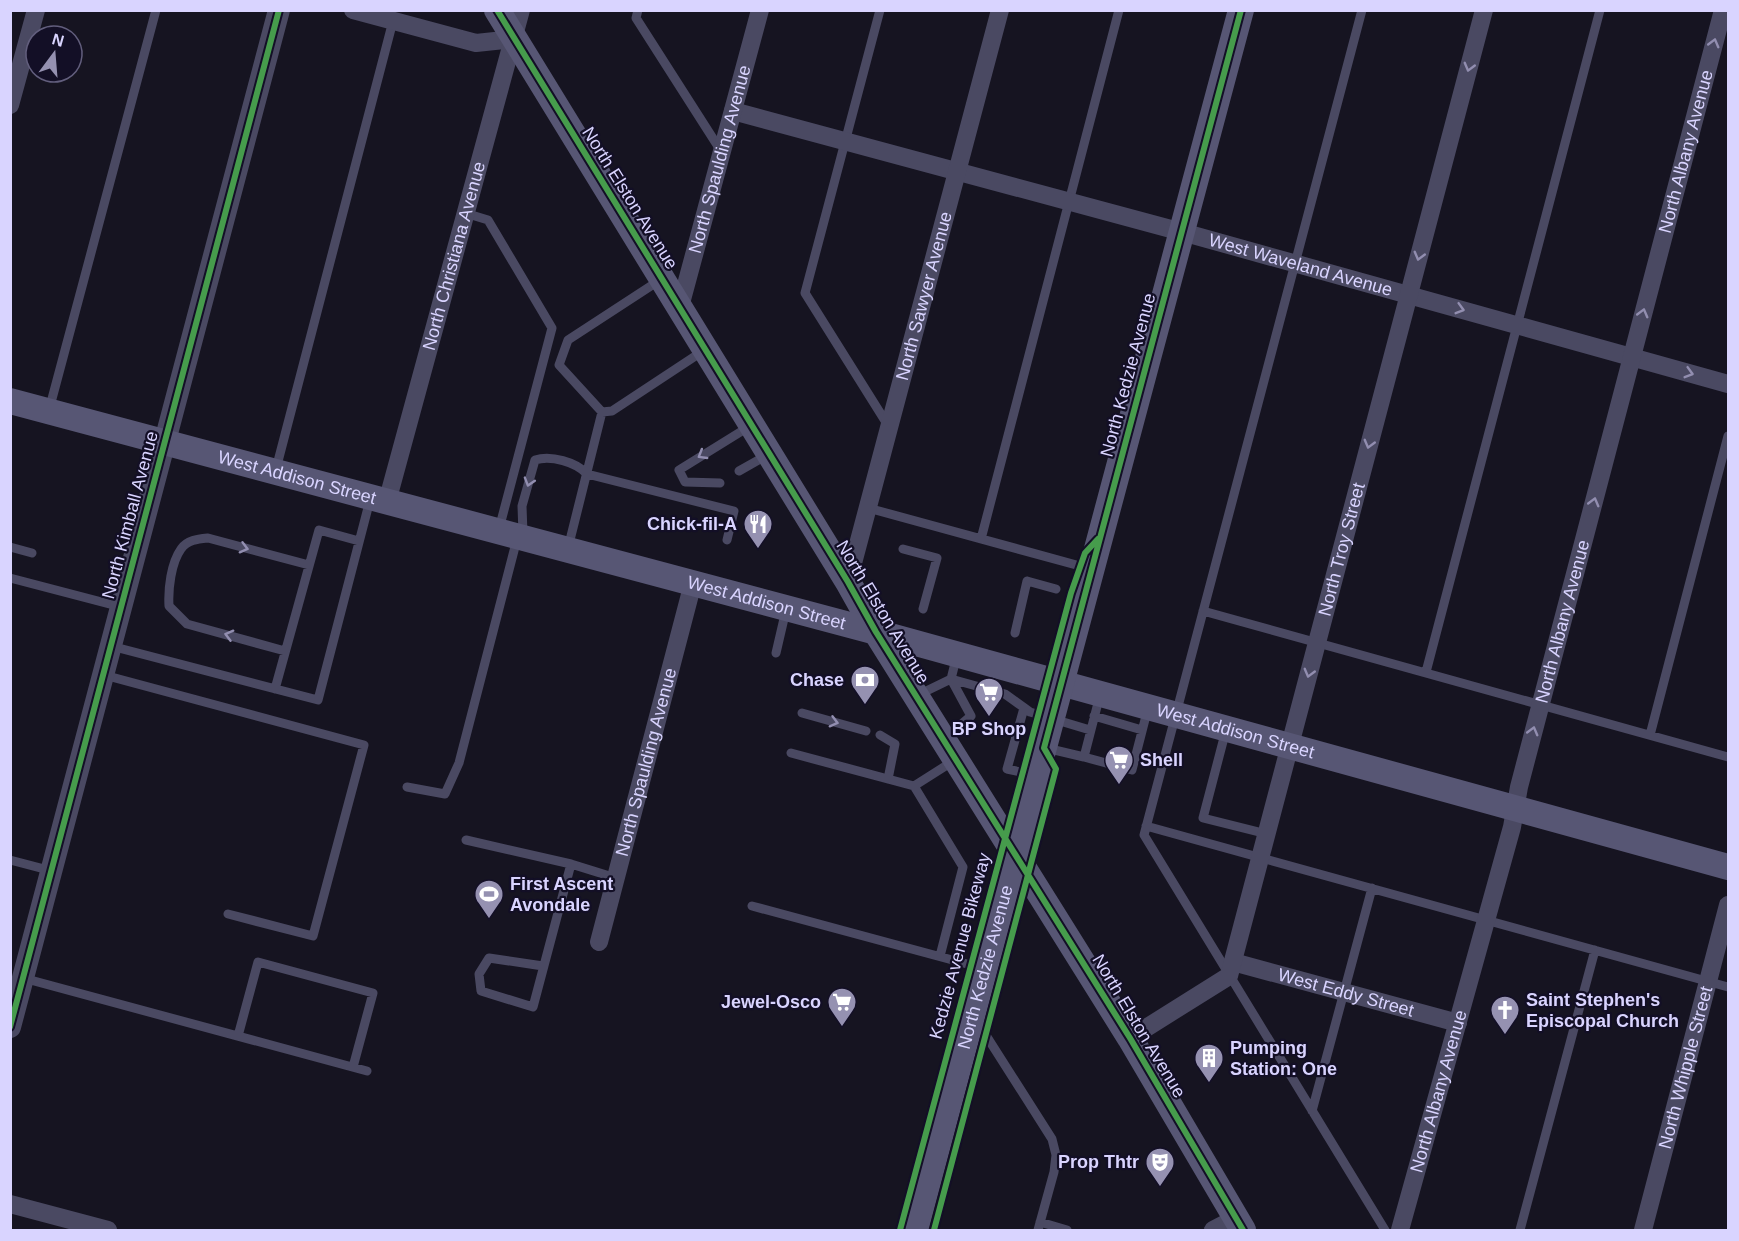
<svg xmlns="http://www.w3.org/2000/svg" width="1739" height="1241" viewBox="0 0 1739 1241" font-family="Arial,sans-serif">
  <style>
    .lines { fill: none; stroke-linecap: round; stroke-linejoin: round }
    .service { stroke: #4a4962; stroke-width: 9 }
    .minor { stroke: #4a4962; stroke-width: 18 }
    .tertiary { stroke: #4a4962; stroke-width: 22 }
    .secondary { stroke: #575674; stroke-width: 26 }
    .cycleway-casing { stroke: #130f26; stroke-width: 10 }
    .cycleway { stroke: #469c4c; stroke-width: 6 }
    .oneway { stroke: #928eb0 }
    .labels { text-anchor: middle; stroke-width: 4.5; stroke-linejoin: round; paint-order: stroke }
    .street-label { font-size: 18px; fill: #d9d4ff; stroke: #130f26 }
    .poi-label { font-size: 18px; font-weight: bold; fill: #d9d4ff; stroke: #130f26; text-anchor: end }
  </style>
  <rect width="100%" height="100%" fill="#161421"/>
  <g class="lines">
    <!-- service -->
    <path class="service" d="M638,10l-2,8 85,133
      M880,10l-75,283 84,134
      M1362,10l-218,825 241,395
      M465,213l23,7 64,108 -53,201
      M660,280l-92,60 -9,25 43,47 10,-1 91,-60
      M49,410l107,-400
      M276,469l117,-448
      M739,471l30,-17
      M720,483l-35,-1 -6,-12 71,-44
      M868,508l223,61
      M523,534l-1,-28 13,-46c16,-5 41,2 52,14l147,37 -7,29
      M981,539l138,-529
      M10,547l22,6
      M568,548l34,-136
      M903,549l34,9 -14,51
      M10,578l111,29
      M1203,611l525,146
      M1015,633l12,-52 29,8
      M111,646l207,54 52,-200
      M285,651l-98,-27 -18,-18c-1,-17 2,-43 12,-57 6,-9 17,-10 27,-11l101,27
      M776,653l10,-43
      M957,655l-6,24 54,15 25,18 60,18
      M1426,672l174,-662
      M104,675l260,70 -51,191 -85,-22
      M275,689l44,-159 40,11
      M918,695l33,-16 20,37 -26,22
      M1024,708l-17,61 27,6
      M802,713l64,18
      M1094,716l48,14
      M1226,730l-23,88 64,16
      M880,735l15,9 -7,35
      M1650,735l78,-299
      M1046,748l38,9 16,-62
      M791,753l123,33 49,81 -23,89
      M1084,757l48,13 16,-62
      M914,786l41,-26
      M407,787l38,7 14,-31 58,-224
      M1146,826l582,161
      M466,840l105,24
      M10,860l42,11
      M752,906l230,62
      M543,966l-54,-8 -10,16 2,17 52,16 38,-143 45,14
      M23,978l344,93
      M975,1018l77,121 4,16 -2,17 -16,58
      M238,1036l20,-74 115,31 -20,74
      M1312,1111l60,-223
      M1040,1222l27,8
      M1520,1230l75,-280"/>
    <!-- minor -->
    <g class="minor">
      <path d="M353,10l123,33 38,-4"/>
      <path d="M10,105l26,-95"/>
      <path id="s1" d="M733,111l449,121 546,152"/>
      <path id="s2" d="M680,307l80,-297"/>
      <path id="s3" d="M387,502l134,-492"/>
      <path id="s4" d="M848,582l152,-572"/>
      <path id="s5" d="M599,942l94,-359"/>
      <path id="s6" d="M1233,962l225,61"/>
      <path id="s7" d="M1130,1038l99,-62 255,-966"/>
      <path d="M10,1204l98,26"/>
      <path d="M1213,1230l23,-12"/>
      <path id="s8" d="M1400,1230l112,-403 7,-40 204,-777"/>
      <path id="s9" d="M1643,1230l85,-325"/>
    </g>
    <!-- tertiary -->
    <path class="tertiary" d="M10,1027l269,-1017"/>
    <!-- secondary -->
    <g class="secondary">
      <path d="M497,10l351,572 28,50 254,406 113,192"/>
      <path id="s10" d="M10,401l866,231 852,235"/>
      <path id="s11" d="M915,1230l326,-1220"/>
    </g>
    <!-- cycleway casing -->
    <g class="cycleway-casing">
      <path id="cycleway" d="M497,10l351,572 28,50 254,406 113,192
        M10,1027l269,-1017
        M900,1230l171,-637 14,-40 13,-14
        M934,1230l122,-461 -12,-21 197,-738"/>
    </g>
    <!-- cycleway -->
    <use href="#cycleway" class="cycleway"/>
  </g>
  <!-- one-way arrows -->
  <defs><path id="oneway-chevron" d="M-2-3.5L2.5 0L-2 3.5" fill="none" stroke-width="1.6" stroke-linecap="round" stroke-linejoin="round" transform="scale(1.5)"/></defs>
  <g class="oneway">
    <use href="#oneway-chevron" transform="translate(1714 43) rotate(-75)"/>
    <use href="#oneway-chevron" transform="translate(1469 67) rotate(105)"/>
    <use href="#oneway-chevron" transform="translate(1419 256) rotate(105)"/>
    <use href="#oneway-chevron" transform="translate(1460 309) rotate(16)"/>
    <use href="#oneway-chevron" transform="translate(1643 313) rotate(-75)"/>
    <use href="#oneway-chevron" transform="translate(1689 373) rotate(16)"/>
    <use href="#oneway-chevron" transform="translate(1369 444) rotate(105)"/>
    <use href="#oneway-chevron" transform="translate(702 455) rotate(149)"/>
    <use href="#oneway-chevron" transform="translate(529 482) rotate(107)"/>
    <use href="#oneway-chevron" transform="translate(1594 502) rotate(-75)"/>
    <use href="#oneway-chevron" transform="translate(244 548) rotate(15)"/>
    <use href="#oneway-chevron" transform="translate(229 635) rotate(-165)"/>
    <use href="#oneway-chevron" transform="translate(1309 673) rotate(105)"/>
    <use href="#oneway-chevron" transform="translate(834 722) rotate(15)"/>
    <use href="#oneway-chevron" transform="translate(1533 731) rotate(-75)"/>
  </g>
  <!-- icons -->
  <defs>
    <g id="restaurant-pin" transform="scale(1.5)"><path d="M0 17L-7.5 6A9.5 9.5 0 1 1 7.5 6Z" fill="#9591b1" stroke="#130f26"/><path d="M-5-6h1v4h1v-4h1v4h1v-4h1v5L-1.5 .5V6h-2V.5L-5-1ZM5-6V6H3V1.5H1.5Q1.5-4 5-6Z" fill="#fff"/></g>
    <g id="bank-pin" transform="scale(1.5)"><path d="M0 17L-7.5 6A9.5 9.5 0 1 1 7.5 6Z" fill="#9591b1" stroke="#130f26"/><path d="M-6-4H6V4H-6ZM0-2.3a2.3 2.3 0 1 0 0 4.6a2.3 2.3 0 1 0 0-4.6Z" fill="#fff"/></g>
    <g id="supermarket-pin" transform="scale(1.5)"><path d="M0 17L-7.5 6A9.5 9.5 0 1 1 7.5 6Z" fill="#9591b1" stroke="#130f26"/><path d="M-6-5.5h2.5l.6 2H6L4.5 2H-2.5L-4.4-4H-6ZM-1.5 3.2a1.3 1.3 0 1 0 .1 0ZM3 3.2a1.3 1.3 0 1 0 .1 0Z" fill="#fff"/></g>
    <g id="stadium-pin" transform="scale(1.5)"><path d="M0 17L-7.5 6A9.5 9.5 0 1 1 7.5 6Z" fill="#9591b1" stroke="#130f26"/><path d="M0-5a6.5 5 0 1 0 0 10a6.5 5 0 1 0 0-10ZM-3.5-1.8h7v3.6h-7Z" fill="#fff"/></g>
    <g id="church-pin" transform="scale(1.5)"><path d="M0 17L-7.5 6A9.5 9.5 0 1 1 7.5 6Z" fill="#9591b1" stroke="#130f26"/><path d="M-1.2-6h2.4v3.5h3.3v2.4h-3.3V6h-2.4V-.1h-3.3v-2.4h3.3Z" fill="#fff"/></g>
    <g id="building-pin" transform="scale(1.5)"><path d="M0 17L-7.5 6A9.5 9.5 0 1 1 7.5 6Z" fill="#9591b1" stroke="#130f26"/><path d="M-4-6H4V6H1V3H-1V6H-4ZM-2.5-4.3h1.7v1.8h-1.7ZM.8-4.3h1.7v1.8H.8ZM-2.5-1h1.7V.8h-1.7ZM.8-1h1.7V.8H.8Z" fill="#fff"/></g>
    <g id="theatre-pin" transform="scale(1.5)"><path d="M0 17L-7.5 6A9.5 9.5 0 1 1 7.5 6Z" fill="#9591b1" stroke="#130f26"/><path d="M-5-5.5Q0-4 5-5.5V0Q5 5 0 6Q-5 5-5 0ZM-3.3-2.5H-1v1.5H-3.3ZM1-2.5H3.3v1.5H1ZM-2.8 1Q0 5.5 2.8 1Z" fill="#fff"/></g>
  </defs>
  <g fill-rule="evenodd">
    <use href="#restaurant-pin" x="758" y="524"/>
    <use href="#bank-pin" x="865" y="680"/>
    <use href="#supermarket-pin" x="989" y="692"/>
    <use href="#supermarket-pin" x="1119" y="760"/>
    <use href="#stadium-pin" x="489" y="894"/>
    <use href="#supermarket-pin" x="842" y="1002"/>
    <use href="#church-pin" x="1505" y="1010"/>
    <use href="#building-pin" x="1209" y="1058"/>
    <use href="#theatre-pin" x="1160" y="1162"/>
  </g>
  <g class="labels">
    <!-- street labels -->
    <g class="street-label">
      <text dy="6" stroke="none"><textPath href="#s8" startOffset="1116">North Albany Avenue</textPath></text>
      <text dy="6" stroke="none"><textPath href="#s2" startOffset="153">North Spaulding Avenue</textPath></text>
      <text transform="translate(630 198) rotate(58)" y="6">North Elston Avenue</text>
      <text dy="6" stroke="none"><textPath href="#s3" startOffset="255">North Christiana Avenue</textPath></text>
      <text dy="6" stroke="none"><textPath href="#s1" startOffset="588">West Waveland Avenue</textPath></text>
      <text dy="6" stroke="none"><textPath href="#s4" startOffset="296">North Sawyer Avenue</textPath></text>
      <text transform="translate(1128 375) rotate(-75)" y="6">North Kedzie Avenue</text>
      <text dy="6" stroke="none"><textPath href="#s10" startOffset="297">West Addison Street</textPath></text>
      <text transform="translate(130 515) rotate(-75)" y="6">North Kimball Avenue</text>
      <text dy="6" stroke="none"><textPath href="#s7" startOffset="558">North Troy Street</textPath></text>
      <text dy="6" stroke="none"><textPath href="#s10" startOffset="783">West Addison Street</textPath></text>
      <text transform="translate(883 612) rotate(59)" y="6">North Elston Avenue</text>
      <text dy="6" stroke="none"><textPath href="#s8" startOffset="630">North Albany Avenue</textPath></text>
      <text dy="6" stroke="none"><textPath href="#s10" startOffset="1269">West Addison Street</textPath></text>
      <text dy="6" stroke="none"><textPath href="#s5" startOffset="186">North Spaulding Avenue</textPath></text>
      <text transform="translate(960 946) rotate(-75)" y="6">Kedzie Avenue Bikeway</text>
      <text dy="6" stroke="none"><textPath href="#s11" startOffset="272">North Kedzie Avenue</textPath></text>
      <text dy="6" stroke="none"><textPath href="#s6" startOffset="117">West Eddy Street</textPath></text>
      <text transform="translate(1139 1026) rotate(59)" y="6">North Elston Avenue</text>
      <text dy="6" stroke="none"><textPath href="#s9" startOffset="168">North Whipple Street</textPath></text>
      <text dy="6" stroke="none"><textPath href="#s8" startOffset="144">North Albany Avenue</textPath></text>
    </g>
    <!-- poi labels -->
    <g class="poi-label">
      <text x="737" y="530">Chick-fil-A</text>
      <text x="844" y="686">Chase</text>
      <text x="989" y="735" text-anchor="middle">BP Shop</text>
      <text x="1140" y="766" text-anchor="start">Shell</text>
      <text x="510" y="890" text-anchor="start">First Ascent<tspan x="510" dy="21">Avondale</tspan></text>
      <text x="1526" y="1006" text-anchor="start">Saint Stephen's<tspan x="1526" dy="21">Episcopal Church</tspan></text>
      <text x="821" y="1008">Jewel-Osco</text>
      <text x="1230" y="1054" text-anchor="start">Pumping<tspan x="1230" dy="21">Station: One</tspan></text>
      <text x="1139" y="1168">Prop Thtr</text>
    </g>
  </g>
  <!-- border -->
  <rect width="1739" height="1241" fill="none" stroke="#d9d4ff" stroke-width="24"/>
  <!-- north arrow -->
  <g transform="translate(54 54) rotate(16)"><circle r="28" fill="#130f26" stroke="#625e7d" stroke-width="1.5"/>
  <path d="M0-4.5L10 22L0 15L-10 22Z" fill="#9591b1"/>
  <text y="-9" font-size="16" font-weight="bold" text-anchor="middle" fill="#d9d4ff">N</text>
  </g>
</svg>
